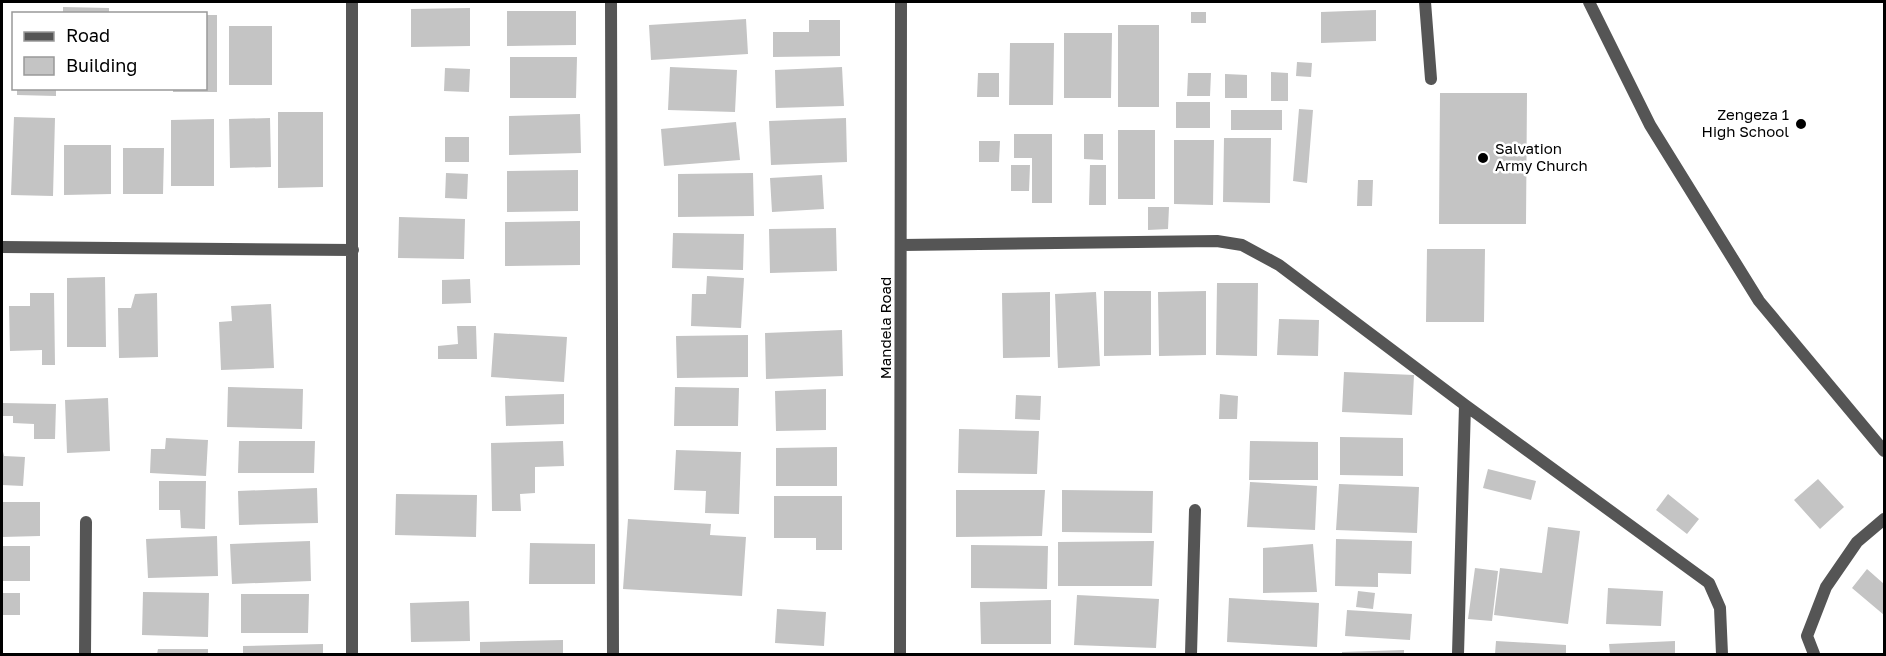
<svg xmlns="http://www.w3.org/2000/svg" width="1886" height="656" viewBox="0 0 1886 656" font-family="'Golos Text',sans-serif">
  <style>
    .building { fill: #c4c4c4 }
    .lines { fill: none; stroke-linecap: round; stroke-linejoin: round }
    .service { stroke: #555; stroke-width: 12 }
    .minor { stroke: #555; stroke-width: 12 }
    .tertiary { stroke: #555; stroke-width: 12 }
    .poi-dot { fill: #000; stroke: #fff; stroke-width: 2 }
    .labels { text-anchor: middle; stroke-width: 5; stroke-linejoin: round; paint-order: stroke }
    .poi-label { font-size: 15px; fill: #000; stroke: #fff; text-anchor: end }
    .street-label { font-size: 15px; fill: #000; stroke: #fff }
  </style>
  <rect width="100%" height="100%" fill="#fff"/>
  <!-- building -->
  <path class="building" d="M63,7l46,1v6h-46z
    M470,8v38l-59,1v-38z
    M1376,10v31l-55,2v-31z
    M507,11h69v34l-69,1z
    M1191,12h15v11h-15z
    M206,15h11v77h-44v-4h33z
    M746,19l2,35 -97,6 -2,-35z
    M809,20h31v36l-67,1v-25h36z
    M1118,25h41v82h-41z
    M229,26h43v59h-43z
    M1064,33h48l-1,65h-47z
    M1010,43h44l-1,62h-44z
    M510,57h67l-1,41h-66z
    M1297,62l15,1 -1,14 -15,-1z
    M670,67l67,3 -2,42 -67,-2z
    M842,67l2,39 -68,2 -1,-38z
    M445,68l25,1 -1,23 -25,-1z
    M1271,72l17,1v28h-17z
    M978,73h21v24h-22z
    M1188,73h23l-1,23h-23z
    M1225,74l22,1v23h-22z
    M17,88h39v8l-39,-1z
    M1440,93h87l-1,131h-87z
    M1176,102h34v26h-34z
    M1299,109l14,1 -6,73 -14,-2z
    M1231,110h51v20h-51z
    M278,112h45v75l-45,1z
    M580,114l1,39 -72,2v-39z
    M14,117l41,1 -2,78 -42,-1z
    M270,118l1,49 -41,1 -1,-49z
    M846,118l1,44 -76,3 -2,-44z
    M214,119v67h-43v-66z
    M736,122l4,38 -76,6 -3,-37z
    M1118,130h37v69h-37z
    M1014,134h38v69h-20v-45h-18z
    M1084,134h19v26l-19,-1z
    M445,137h24v25h-24z
    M1224,138h47l-1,65 -47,-1z
    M1174,140h40l-1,65 -39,-1z
    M979,141h21l-1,21h-20z
    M64,145h47v49l-47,1z
    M123,148h41l-1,46h-40z
    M1011,165h19l-1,26h-18z
    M1090,165h16v40h-17z
    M578,170v41l-71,1v-41z
    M446,173l22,1 -1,25 -22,-1z
    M753,173l1,43 -76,1v-43z
    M822,175l2,34 -52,3 -2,-34z
    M1358,180h15l-1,26h-15z
    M1148,207h21l-1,22 -20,1z
    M399,217l66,2 -1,40 -66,-1z
    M580,221v44l-75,1v-44z
    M836,228l1,43 -67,2 -1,-44z
    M673,233l71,1 -1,36 -71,-2z
    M1427,249h58l-1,73h-58z
    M707,276l37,2 -3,50 -50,-2 1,-32h14z
    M105,277l1,70h-39v-69z
    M470,279l1,24 -29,1v-24z
    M1217,283h41l-1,73 -41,-1z
    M1104,291h47v64l-47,1z
    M1206,291v64l-47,1 -1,-64z
    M1050,292v65l-47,1 -1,-65z
    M1096,292l4,74 -42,2 -3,-74z
    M30,293h24l1,72h-13v-15l-32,1 -1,-45h21z
    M157,293l1,64 -39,1 -1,-50h13l4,-14z
    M271,304l3,64 -53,2 -2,-48 13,-1 -1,-15z
    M1279,319l40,1 -1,36 -41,-1z
    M457,326h19l1,33h-39v-13l20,-2z
    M842,330l1,46 -77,3 -1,-46z
    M494,333l73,4 -3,45 -73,-5z
    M748,335v42l-71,1 -1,-42z
    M1344,372l70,3 -2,40 -70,-3z
    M228,387l75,2 -1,40 -75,-2z
    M675,387l64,1 -1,38h-64z
    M826,389v41l-50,1 -1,-40z
    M564,394v30l-58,2 -1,-30z
    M1220,394l18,2 -1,23h-18z
    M1016,395l25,1 -1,24 -25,-1z
    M108,398l2,53 -43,2 -2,-53z
    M2,403l54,1 -1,35h-21v-15l-21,-1v-7h-11z
    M959,429l80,2 -2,43 -79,-1z
    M1340,437l63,1v38l-63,-1z
    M166,438l42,2 -2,36 -56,-3 1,-24h14z
    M239,441h76l-1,32h-76z
    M563,441l1,25 -29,1v26l-15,1 1,17h-29l-1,-68z
    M1250,441l68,1v38h-69z
    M2,447l2,9 21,1 -2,29 -21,-1z
    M837,447v39h-61v-38z
    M676,450l65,2 -2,62 -34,-1 1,-22 -32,-1z
    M1488,469l48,12 -5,19 -48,-12z
    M1818,479l26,28 -24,22 -26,-29z
    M159,481h47l-1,48 -24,-1 -1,-18h-21z
    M1250,482l67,4 -2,44 -68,-3z
    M1339,484l80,3 -2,46 -81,-3z
    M317,488l1,35 -79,2 -1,-34z
    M956,490h89l-3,46 -86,1z
    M1062,490l91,1 -1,42 -90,-1z
    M396,494l81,1 -1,42 -81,-2z
    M1668,494l31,25 -12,15 -31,-24z
    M774,496h68v54h-26v-12h-42z
    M2,502h38v34l-38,1z
    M628,519l83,5 -1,11 36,2 -4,59 -119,-7z
    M1548,527l32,4 -12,93 -74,-9 6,-47 42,5z
    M217,536l1,40 -70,2 -2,-39z
    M1336,539l76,2 -1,33 -33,-1v14l-43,-1z
    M310,541l1,40 -79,3 -2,-40z
    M1154,541l-2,45h-94v-44z
    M530,543l65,1v40h-66z
    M1313,544l4,48 -54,1v-45z
    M971,545l77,1 -1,43 -76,-1z
    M2,546h28v35h-28z
    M1475,568l23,3 -6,50 -24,-2z
    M1867,569l17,15v31l-32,-27z
    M1608,588l55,3 -2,35 -55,-2z
    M1358,591l17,2 -2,16 -17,-2z
    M143,592l66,1 -1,44 -66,-2z
    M2,593h18v22h-18z
    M241,594h68l-1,39h-67z
    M1077,595l82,4 -3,49 -82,-3z
    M1229,598l90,5 -2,44 -90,-5z
    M1051,600v44h-70l-1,-42z
    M469,601l1,40 -59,1 -1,-39z
    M777,609l49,3 -2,34 -49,-3z
    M1347,610l65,4 -2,26 -65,-4z
    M563,640v14h-83v-12z
    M1496,641l70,4v9h-71z
    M1675,641v13h-65l-1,-10z
    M323,644v10h-80v-8z
    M158,649h50v5h-51z
    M1404,650v4h-62v-2z"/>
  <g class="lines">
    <!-- service -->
    <path class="service" d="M1425,2l6,77
      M1814,654l-7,-18 19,-49 31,-45 27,-23"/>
    <!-- minor -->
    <path class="minor" d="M611,2l2,652
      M902,245l315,-4 25,4 37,20 186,140 244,178 11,25 2,46
      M2,247l351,3
      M85,654l1,-132
      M352,654v-652
      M900,654l1,-652
      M1191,654l4,-144
      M1458,654l7,-249"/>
    <!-- tertiary -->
    <path class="tertiary" d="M1589,2l61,123 109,176 125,150"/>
  </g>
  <!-- markers -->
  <g class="poi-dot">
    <circle cx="1801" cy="124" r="6"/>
    <circle cx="1483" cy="158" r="6"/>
  </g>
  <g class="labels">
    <!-- poi labels -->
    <g class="poi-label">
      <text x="1789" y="120">Zengeza 1<tspan x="1789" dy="17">High School</tspan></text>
      <text x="1495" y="154" text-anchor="start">Salvation<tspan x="1495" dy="17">Army Church</tspan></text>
    </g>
    <!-- street labels -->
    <g class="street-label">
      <text transform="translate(886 328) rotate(-90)" y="5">Mandela Road</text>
    </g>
  </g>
  <!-- border -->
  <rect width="1886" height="656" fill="none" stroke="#000000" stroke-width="6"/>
  <!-- legend -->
  <rect x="12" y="12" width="195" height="78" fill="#ffffff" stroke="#999999" stroke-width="1.5"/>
  <rect x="24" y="32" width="30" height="9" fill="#555555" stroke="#999999" stroke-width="1.5"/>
  <text x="66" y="42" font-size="18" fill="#000000">Road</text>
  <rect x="24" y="57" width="30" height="18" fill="#c4c4c4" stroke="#999999" stroke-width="1.5"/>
  <text x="66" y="72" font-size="18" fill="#000000">Building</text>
</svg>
